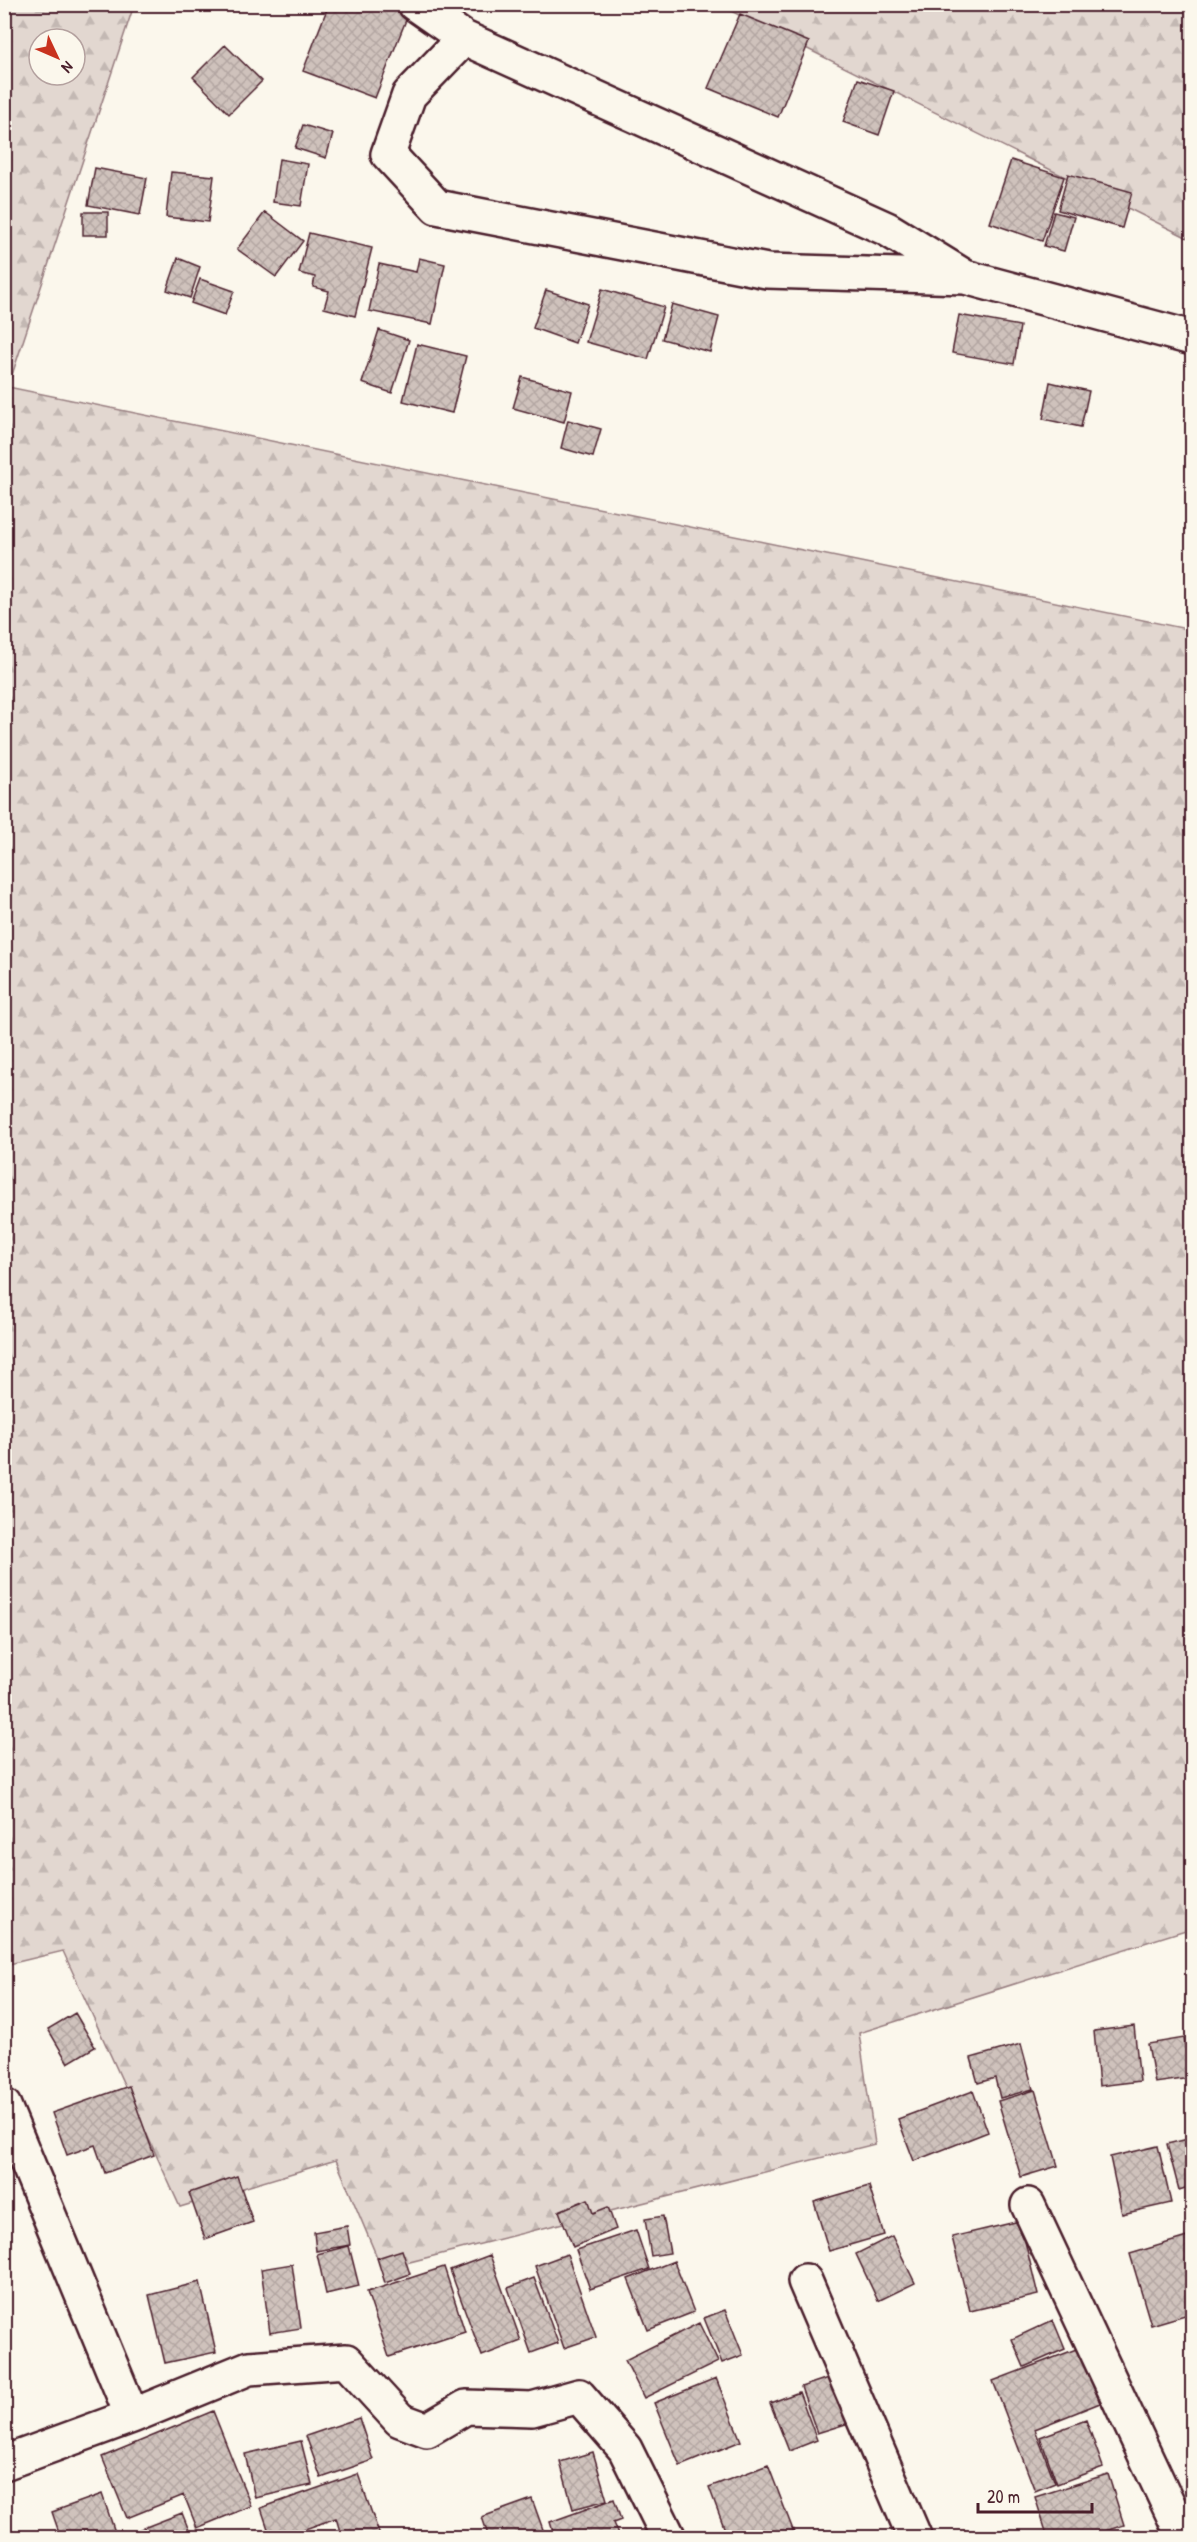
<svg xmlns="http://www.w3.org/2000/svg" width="1197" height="2542" viewBox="0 0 1197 2542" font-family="'Patrick Hand',sans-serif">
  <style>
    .forest { fill: url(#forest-firs); stroke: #967b7e; stroke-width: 1.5; fill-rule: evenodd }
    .building { fill: url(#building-cross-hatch); stroke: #4a1f2b; stroke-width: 1.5 }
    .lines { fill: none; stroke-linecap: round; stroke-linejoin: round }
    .minor-casing { stroke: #4a1f2b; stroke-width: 38 }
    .minor { stroke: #fbf7ec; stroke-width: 33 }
  </style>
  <defs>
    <pattern id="forest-firs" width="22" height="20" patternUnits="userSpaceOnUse" patternTransform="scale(1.5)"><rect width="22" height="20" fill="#e2d7d0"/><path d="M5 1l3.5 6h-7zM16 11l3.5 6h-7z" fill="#c3b8b3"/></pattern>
    <pattern id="building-cross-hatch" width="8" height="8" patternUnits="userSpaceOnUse" patternTransform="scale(1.5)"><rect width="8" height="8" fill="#cfc2bc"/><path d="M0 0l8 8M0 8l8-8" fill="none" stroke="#b3a6a2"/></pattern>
  </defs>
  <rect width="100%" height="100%" fill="#fbf7ec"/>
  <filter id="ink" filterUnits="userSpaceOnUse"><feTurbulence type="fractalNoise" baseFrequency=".0167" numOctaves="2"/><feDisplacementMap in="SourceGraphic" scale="12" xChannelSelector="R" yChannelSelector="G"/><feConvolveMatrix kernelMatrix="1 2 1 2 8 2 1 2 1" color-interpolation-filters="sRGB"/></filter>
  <g filter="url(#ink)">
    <!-- forest -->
    <path class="forest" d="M4,5h130l-126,382 1184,243v1298l-333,105 16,111 -493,125 -46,-109 -156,47 -117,-256 -58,14zM39,39h36v36h-36z
      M719,5h473v235z"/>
    <!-- building -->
    <path class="building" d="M329,4h11l14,6 2,-6h25l27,11 -33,83 -72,-27z
      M740,14l69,28 -31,75 -70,-29z
      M225,45l37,36 -33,33 -36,-37z
      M858,79l36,12 -15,44 -36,-13z
      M303,125l30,9 -7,24 -31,-10z
      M279,159l29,5 -7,42 -28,-4z
      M1011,160l53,17 -22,64 -52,-18z
      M95,168l52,10 -7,37 -52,-10z
      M171,172l43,4 -6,46 -42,-5z
      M1068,174l64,18 -10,36 -64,-18z
      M83,212h25v23h-25z
      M265,212l38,29 -27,36 -39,-28z
      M1054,212l20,5 -10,34 -20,-5z
      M309,233l63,15 -17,68 -31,-8 5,-17 -16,-4 2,-10 -16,-4z
      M178,258l22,9 -10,31 -23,-8z
      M419,258l26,6 -13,60 -63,-13 10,-47 37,8z
      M200,279l34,12 -9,24 -34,-12z
      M602,289l62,18 -16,52 -62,-17z
      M546,290l42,14 -13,39 -42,-15z
      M672,304l47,13 -9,35 -48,-13z
      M959,315l61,11 -6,38 -62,-11z
      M379,330l30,10 -17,53 -30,-10z
      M417,344l49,12 -14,57 -49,-12z
      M522,377l50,14 -8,31 -51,-14z
      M1050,382l39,9 -8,36 -38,-8z
      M568,420l33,9 -8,28 -32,-9z
      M75,2013l20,34 -27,16 -20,-34z
      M1134,2026l6,55 -41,5 -5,-55z
      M1184,2038l6,40 -35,5 -7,-39z
      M1021,2044l12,45 -33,9 -5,-20 -17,5 -7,-25z
      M129,2086l25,69 -49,18 -10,-28 -28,10 -15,-42z
      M1035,2090l23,76 -37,11 -23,-76z
      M973,2091l15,41 -74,29 -16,-42z
      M1192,2138v48l-13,4 -12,-46z
      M1158,2146l13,57 -49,11 -12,-57z
      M237,2176l16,46 -48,17 -16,-46z
      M869,2186l15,49 -55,16 -15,-49z
      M588,2199l5,14 15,-6 8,22 -43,18 -14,-36z
      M663,2216l7,37 -19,3 -6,-37z
      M1020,2221l18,74 -68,16 -18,-74z
      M347,2226l3,19 -34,6 -2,-19z
      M636,2230l13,39 -59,20 -14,-39z
      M892,2236l23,47 -37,18 -22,-47z
      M1187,2237l5,19v57l-41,12 -21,-71z
      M349,2246l10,40 -33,8 -9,-40z
      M402,2250l8,24 -25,9 -8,-25z
      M567,2254l29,83 -32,11 -29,-82z
      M490,2255l31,86 -39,15 -32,-86z
      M674,2261l20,51 -46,18 -20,-51z
      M292,2264l9,64 -31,5 -9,-64z
      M444,2267l21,65 -76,25 -22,-65z
      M534,2278l24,65 -27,10 -23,-65z
      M200,2282l16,70 -51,11 -16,-68z
      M725,2310l18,45 -21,8 -18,-45z
      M1053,2320l12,29 -41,18 -12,-28z
      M699,2323l19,39 -74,36 -19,-38z
      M1079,2348l21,55 -65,26 20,54 -20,8 -42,-110z
      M834,2376l15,47 -32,10 -16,-46z
      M716,2378l25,63 -61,25 -26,-63z
      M799,2392l18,48 -28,11 -19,-48z
      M213,2411l38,95 -54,22 -13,-33 -57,23 -25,-61z
      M359,2418l14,42 -52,18 -15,-42z
      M1086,2420l17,47 -46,17 -17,-47z
      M301,2441l11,44 -57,13 -10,-44z
      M593,2452l14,48 -34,9 -13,-47z
      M768,2465l28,73h-68l-19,-51z
      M358,2474l22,62 -38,2 -6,-20 -56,20h-9l-10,-30z
      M1108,2474l16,51 -40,13h-36l-13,-41z
      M102,2494l15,44h-56l-9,-26z
      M532,2499l14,39h-57l-7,-21z
      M614,2499l7,21 -8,3 6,14 -64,1 -5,-16z
      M182,2513l10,25h-57l-2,-6z"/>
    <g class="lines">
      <!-- minor casing -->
      <g class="minor-casing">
        <path id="minor" d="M415,4l49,34 423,191 78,48 227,61
          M464,38l-55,57 -21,59 49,53 330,64 198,6
          M4,2106l128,310
          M1028,2205l156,333
          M805,2281l110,257
          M4,2463l128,-47 117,-48 97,-7 54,59 27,10 39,-23 66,2 47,-13 46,53 44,89"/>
      </g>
      <!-- minor -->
      <use href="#minor" class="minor"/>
    </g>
  </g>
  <!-- margin -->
  <rect width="1197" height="2542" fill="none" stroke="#fbf7ec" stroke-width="24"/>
  <rect x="12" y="12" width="1173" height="2518" fill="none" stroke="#4a1f2b" stroke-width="2" filter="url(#ink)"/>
  <!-- north arrow -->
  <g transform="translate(57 57) rotate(134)"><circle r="28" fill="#fbf7ec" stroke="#b4a19f" stroke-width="1.5"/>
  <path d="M0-4.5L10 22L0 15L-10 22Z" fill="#c8321e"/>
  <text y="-9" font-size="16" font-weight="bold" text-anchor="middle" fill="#4a1f2b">N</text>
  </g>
  <!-- scale -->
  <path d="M978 2503v9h114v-9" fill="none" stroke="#4a1f2b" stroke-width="3"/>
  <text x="987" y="2503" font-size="18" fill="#4a1f2b" stroke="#fbf7ec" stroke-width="4.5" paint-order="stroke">20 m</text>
</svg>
